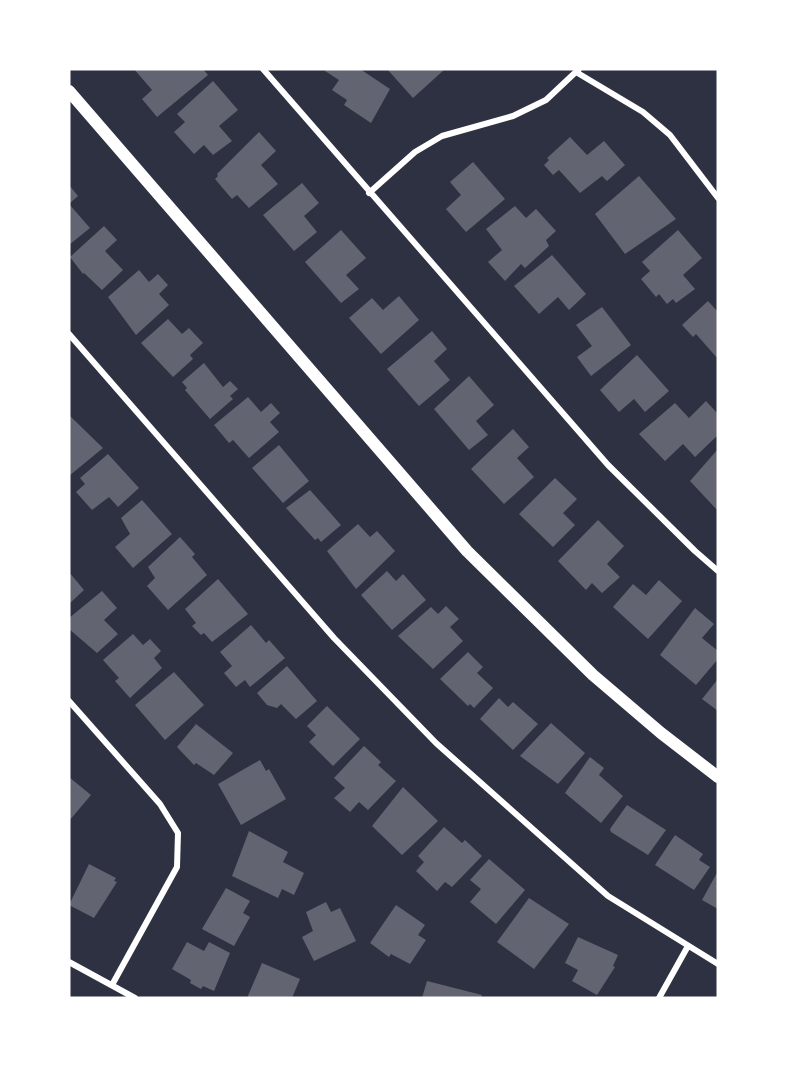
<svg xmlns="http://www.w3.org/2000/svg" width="787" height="1067" viewBox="0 0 787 1067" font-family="Manrope,sans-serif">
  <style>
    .building { fill: #626471 }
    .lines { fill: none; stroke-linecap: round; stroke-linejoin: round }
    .minor { stroke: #fff; stroke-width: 6 }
    .secondary { stroke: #fff; stroke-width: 12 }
  </style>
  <rect width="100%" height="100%" fill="#2d3142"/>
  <!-- building -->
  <path class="building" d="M134,69h69l5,6 -51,42 -15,-18 10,-9z
    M326,69h34l30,20 -19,34 -27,-18 3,-5 -15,-10 7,-10 -14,-9z
    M387,69h58l-32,29z
    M213,81l25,29 -19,16 13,15 -19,14 -9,-10 -10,9 -20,-22 11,-10 -8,-8z
    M259,132l17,19 -15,14 17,19 -29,24 -12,-13 -5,4 -17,-20 3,-3 -1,-2z
    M570,137l17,18 17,-14 21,24 -18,16 -5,-5 -22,17 -21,-23 -6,5 -9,-10 5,-5 -2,-2z
    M473,162l32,37 -39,33 -20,-23 15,-14 -11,-13z
    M639,176l37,43 -51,35 -30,-40z
    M302,183l17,20 -15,13 13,16 -23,19 -31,-36z
    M69,185l9,11 -9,8z
    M69,204l21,24 -21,17z
    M515,206l11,12 10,-9 20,22 -10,9 3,6 -24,22 -4,-4 -16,17 -17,-19 14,-12 -16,-21z
    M104,226l13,14 -12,11 18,19 -21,20 -18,-17 -1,1 -13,-17z
    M341,230l25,28 -20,17 13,14 -18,14 -36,-41z
    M678,230l24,28 -19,17 12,14 -19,14 -3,-4 -6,5 -8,-10 -3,3 -15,-18 9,-8 -8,-9z
    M552,255l34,39 -17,16 -11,-13 -19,17 -25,-28z
    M139,270l10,12 9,-8 10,11 -9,9 10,11 -33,30 -28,-38z
    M399,296l20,24 -38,34 -32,-36 23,-20 11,12z
    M708,301l10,11v47l-22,-25 -3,3 -11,-12z
    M602,307l29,38 -40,31 -14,-19 15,-11 -16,-21z
    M168,319l14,15 7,-6 14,15 -13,12 3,4 -20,18 -32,-34z
    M432,331l15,18 -13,12 16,19 -31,26 -32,-37z
    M637,355l32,36 -24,21 -11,-13 -15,13 -19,-22z
    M204,363l19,24 7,-6 8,8 -8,7 3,3 -23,20 -25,-29 2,-2 -5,-6z
    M469,376l25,29 -18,16 12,14 -19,15 -35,-41z
    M248,397l13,15 10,-9 9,10 -10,9 9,10 -30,26 -16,-18 -4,3 -15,-18z
    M706,401l12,13v21l-23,22 -12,-13 -18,17 -26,-27 36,-31 14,15z
    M69,415l34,33 -34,28z
    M513,429l16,18 -12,11 17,19 -30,27 -33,-35z
    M279,445l30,36 -26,22 -31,-35z
    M718,449v62l-28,-30z
    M108,454l31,34 -21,19 -9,-10 -17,13 -16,-18 9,-8 -5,-6z
    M555,478l22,21 -14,14 12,12 -22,22 -34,-33z
    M310,490l31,35 -20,17 -3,-4 -3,2 -29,-32z
    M142,500l30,34 -39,34 -18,-21 15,-13 -9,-16z
    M598,520l26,26 -17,18 13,13 -18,16 -10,-10 -6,7 -28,-29z
    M358,524l12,13 7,-6 18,20 -39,38 -29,-38z
    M180,537l15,17 -3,3 15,18 -39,35 -21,-24 8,-8 -7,-11z
    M387,571l9,10 7,-7 23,26 -34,30 -31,-35z
    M69,572l15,18 -15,14z
    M218,579l30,35 -36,28 -8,-9 -3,2 -9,-9 4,-3 -11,-14z
    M659,580l23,21 -34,38 -35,-32 20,-23 13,11z
    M102,591l15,17 -13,12 14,14 -21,19 -28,-24v-11z
    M446,606l13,13 -9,8 13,14 -30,28 -35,-33 33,-29 7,7z
    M695,608l19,16 -12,14 16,13v8l-22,26 -36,-30z
    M251,625l15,18 3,-3 16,18 -35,29 -5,-7 -9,7 -12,-14 8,-7 -12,-14z
    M133,634l10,11 7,-6 11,12 -7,7 8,10 -32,30 -15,-17 4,-3 -16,-18z
    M468,652l15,15 -6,6 16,15 -19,20 -4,-4 -2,2 -28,-27z
    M287,666l30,35 -21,18 -15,-15 -4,4 -10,-3 -10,-12z
    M174,672l30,33 -39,35 -30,-35z
    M718,679v32l-16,-12z
    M499,698l9,9 5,-5 25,22 -25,26 -33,-31z
    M327,706l33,33 -27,27 -24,-24 7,-7 -9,-9z
    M551,723l34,30 -27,31 -38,-28z
    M196,724l37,29 -19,22 -18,-12 -2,2 -17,-18z
    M364,746l17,16 -3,3 18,16 -28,29 -9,-8 -9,10 -16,-14 11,-10 -11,-10z
    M590,757l14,11 -5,7 24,21 -22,27 -36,-30z
    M260,760l6,11 3,-2 17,30 -45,26 -23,-41z
    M69,777l22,18 -22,26z
    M403,787l35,34 -36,34 -30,-29z
    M627,805l39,25 -18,25 -37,-23 -1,-3z
    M444,827l18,16 3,-3 17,16 -30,31 -7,-5 -8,9 -21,-20 8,-9 -6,-6z
    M249,831l39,21 -5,10 21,11 -10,22 -12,-6 -4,9 -46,-22z
    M675,835l28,19 -4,6 11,7 -16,23 -39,-25z
    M489,859l36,31 -29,34 -26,-22 11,-13 -11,-9z
    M89,864l27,14 -2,3 3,1 -23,36 -25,-13z
    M718,871v38l-16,-9z
    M226,888l24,13 -7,12 7,4 -16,29 -32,-17z
    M529,898l40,26 -35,45 -37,-27z
    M326,902l5,10 9,-4 16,33 -42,20 -12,-24 11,-6 -7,-19z
    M396,905l29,20 -7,10 8,5 -16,24 -19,-10 -2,3 -19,-14z
    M578,937l40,18 -5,11 2,1 -18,28 -25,-14 6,-11 -13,-7z
    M187,942l17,9 5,-9 21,11 -16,38 -11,-5 -2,3 -11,-6 1,-3 -19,-11z
    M262,963l38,16 -8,19h-45z
    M427,981l55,14 -1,3h-59z"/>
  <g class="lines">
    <!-- minor -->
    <path class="minor" d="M263,69l345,396 87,86 23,20
      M576,72l67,40 27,23 48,63
      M369,193l46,-41 27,-16 71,-20 33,-16 33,-31
      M69,334l265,304 102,105 172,153 110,68
      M69,701l91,103 18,29 -1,34 -65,118
      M69,962l66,36
      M659,998l29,-52"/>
    <!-- secondary -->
    <path class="secondary" d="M69,91l398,460 126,124 68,58 57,44"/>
  </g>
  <!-- border -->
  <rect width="787" height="1067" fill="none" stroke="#ffffff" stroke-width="141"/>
</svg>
